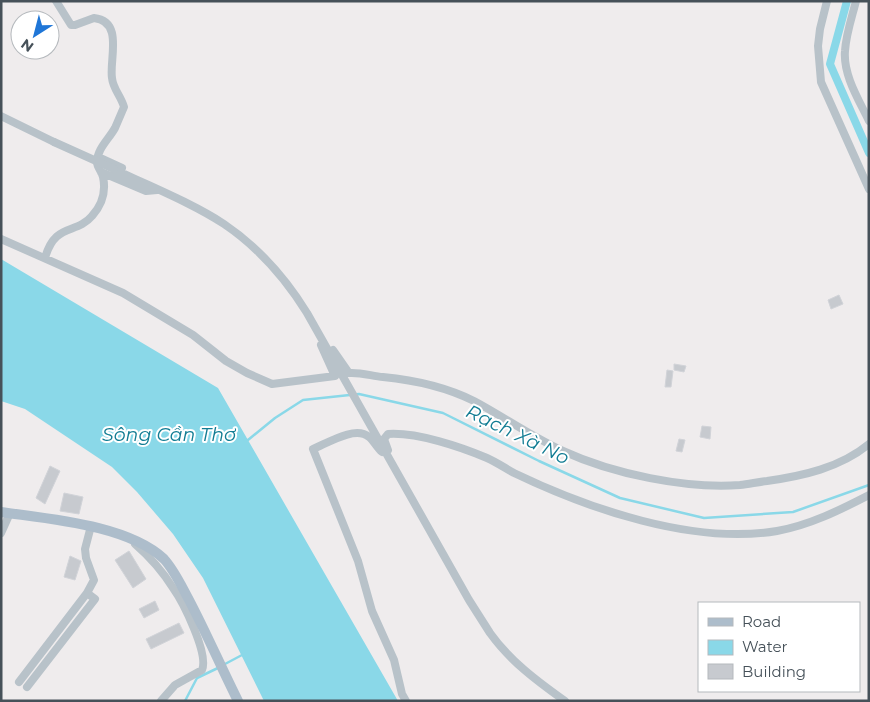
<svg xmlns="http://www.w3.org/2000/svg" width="870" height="702" viewBox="0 0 870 702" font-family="Montserrat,sans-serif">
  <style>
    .water { fill: #8ad8e8 }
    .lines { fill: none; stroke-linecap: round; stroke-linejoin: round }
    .stream { stroke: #8ad8e8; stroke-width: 2.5 }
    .canal { stroke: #8ad8e8; stroke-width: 8 }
    .building { fill: #c7cacf; stroke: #d1d3d8 }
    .minor { stroke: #b8c2c9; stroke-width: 8 }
    .major { stroke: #adbdcb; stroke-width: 10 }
    .minor-bridge { stroke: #b8c2c9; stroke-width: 8 }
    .labels { text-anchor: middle; stroke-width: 4; stroke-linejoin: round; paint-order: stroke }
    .water-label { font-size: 19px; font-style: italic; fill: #117c93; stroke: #fff }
  </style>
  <rect width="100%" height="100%" fill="#efeced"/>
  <!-- water -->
  <path class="water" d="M1,259l217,129 180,313h-134l-61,-123 -30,-44 -36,-42 -25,-25 -87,-58 -24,-8z"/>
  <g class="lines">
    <!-- stream -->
    <path class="stream" d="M245,440h3l27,-22 28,-18 56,-6 84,19 96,48 81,37 84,20 89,-6 76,-27
      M225,664l17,-9
      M185,701l12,-23 23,-11"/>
    <!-- canal -->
    <path class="canal" d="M847,1l-17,63 39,89"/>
  </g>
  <!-- building -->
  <path class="building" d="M839,295l4,9 -12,5 -3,-9z
    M674,364l12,2 -2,6 -10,-2z
    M667,370l6,1 -2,16h-6z
    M702,426l9,1 -1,12 -10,-2z
    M679,439l6,1 -3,12 -6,-1z
    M50,466l10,5 -15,33 -9,-6z
    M64,493l19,4 -4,17 -19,-3z
    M129,551l17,28 -13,9 -18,-28z
    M70,556l11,5 -6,19 -11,-3z
    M155,601l4,9 -15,8 -5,-9z
    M179,623l5,10 -33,16 -5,-10z"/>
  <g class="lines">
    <!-- minor -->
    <path class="minor" d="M827,1l-7,28 -2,17 3,36 48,107
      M856,1c-4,16 -10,33 -11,50 -2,24 14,49 24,70
      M1,116l53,26
      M98,157l24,11
      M114,169c37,18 76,33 110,55 34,23 62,55 83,89l162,287c7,11 14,22 21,33 20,28 47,48 75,68
      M101,172l45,19 11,-1
      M1,239l122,54 70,42 33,26 21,12 25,11 63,-8 -14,-31
      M45,258c10,-36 31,-23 47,-42 10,-11 14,-25 11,-39 -1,-6 -6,-9 -6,-15 0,-13 12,-23 18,-34 3,-7 6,-14 9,-21 -3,-11 -11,-18 -12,-29 -3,-18 12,-57 -18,-60l-19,7h-4l-15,-24
      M333,350l16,23c11,-1 23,3 34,4 31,3 63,10 91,24 30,16 58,36 89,50 50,23 123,38 177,34 9,-1 18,-3 27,-4 35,-5 73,-13 102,-37
      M388,450l-4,-11 4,-5c29,-2 73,13 99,24 9,4 18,10 27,15 75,36 179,72 263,58 33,-6 63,-21 92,-36
      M382,452c-5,-4 -8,-11 -13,-15 -14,-12 -43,7 -56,12l45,112 14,50 22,49 8,34 4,7
      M1,533l9,-20
      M135,544c15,13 28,28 38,44 10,14 36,66 29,82l-27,15 -14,16
      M19,682l68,-89
      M27,687l68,-88 -8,-6 7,-13 -8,-22 -1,-9 6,-23"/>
    <!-- major -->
    <path class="major" d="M1,512c48,7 127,13 163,47 10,11 17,26 24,39 18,34 33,69 50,103"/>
    <!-- minor-bridge -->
    <path class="minor-bridge" d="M54,142l60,27"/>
  </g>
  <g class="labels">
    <!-- water labels -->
    <g class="water-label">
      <text x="169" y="441">Sông Cần Thơ</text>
      <text transform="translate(518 434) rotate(26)" y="7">Rạch Xà No</text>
    </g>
  </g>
  <!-- border -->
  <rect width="870" height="702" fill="none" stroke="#465159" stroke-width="5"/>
  <!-- legend -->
  <rect x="698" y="602" width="162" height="90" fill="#ffffff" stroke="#b5b9bd"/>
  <rect x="708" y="618" width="25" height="8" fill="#adbdcb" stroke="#b5b9bd"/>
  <text x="742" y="627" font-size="15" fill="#465159">Road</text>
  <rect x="708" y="640" width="25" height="15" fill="#8ad8e8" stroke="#b5b9bd"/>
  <text x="742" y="652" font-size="15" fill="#465159">Water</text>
  <rect x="708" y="664" width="25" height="15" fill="#c7cacf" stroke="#b5b9bd"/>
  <text x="742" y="677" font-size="15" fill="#465159">Building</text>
  <!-- north arrow -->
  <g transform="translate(35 35) rotate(216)"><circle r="24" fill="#ffffff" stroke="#b5b9bd"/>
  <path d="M0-4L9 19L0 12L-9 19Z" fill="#1f76d7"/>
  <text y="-8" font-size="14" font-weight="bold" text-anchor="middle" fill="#465159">N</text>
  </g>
</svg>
